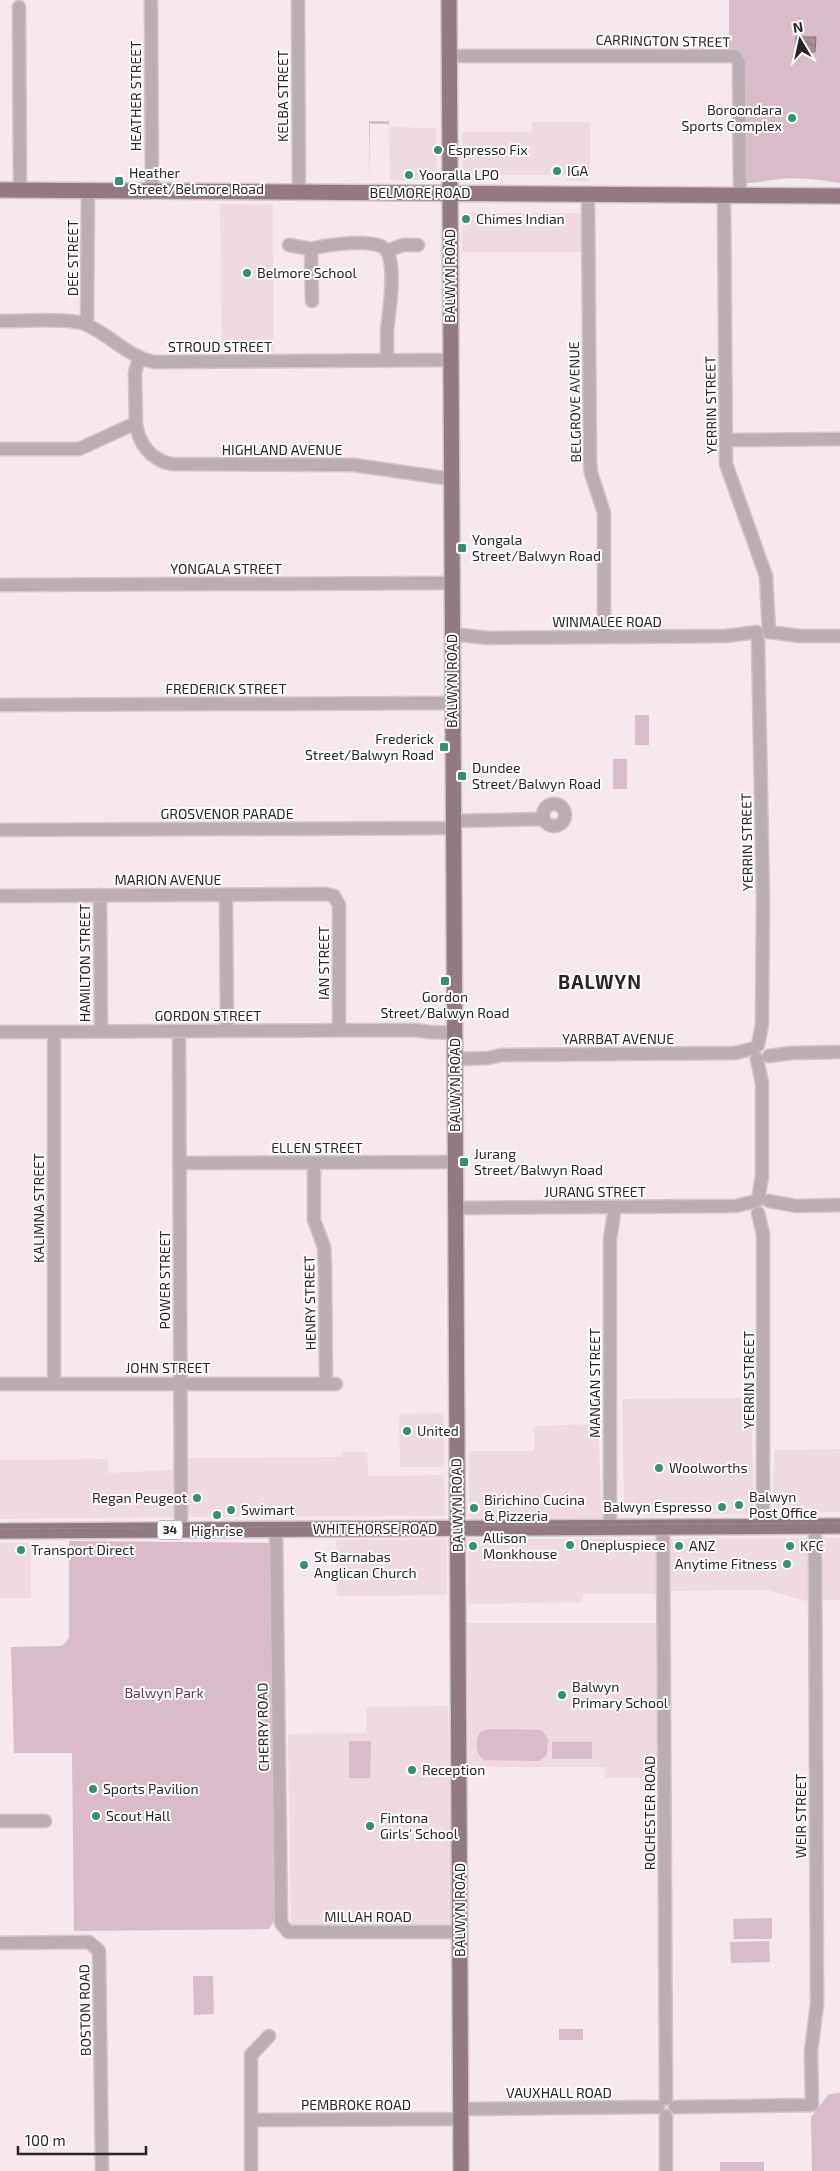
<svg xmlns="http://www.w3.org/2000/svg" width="840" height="2171" viewBox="0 0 840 2171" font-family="'Exo 2',sans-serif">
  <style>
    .built { fill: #efd9e3 }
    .green { fill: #dabbc9 }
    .water { fill: url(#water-waves); stroke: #846e78 }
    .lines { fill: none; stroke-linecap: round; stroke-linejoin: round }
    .minor-casing { stroke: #d1c5ca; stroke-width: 15 }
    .major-casing { stroke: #d1c5ca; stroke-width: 18 }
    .minor { stroke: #bcadb4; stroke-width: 12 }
    .major { stroke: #927984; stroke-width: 15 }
    .tram { stroke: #968c90; stroke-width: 1 }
    .poi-dot { fill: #30936d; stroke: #fff; stroke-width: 2 }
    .labels { text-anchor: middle; stroke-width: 4; stroke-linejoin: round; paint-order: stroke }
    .shield { fill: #fff; stroke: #6a6668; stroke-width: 1 }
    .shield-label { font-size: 12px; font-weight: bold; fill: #2a2427 }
    .street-label { font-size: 14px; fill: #2a2427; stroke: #fff }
    .poi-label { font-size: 14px; fill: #2a2427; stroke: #fff; text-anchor: start }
    .park-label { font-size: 14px; fill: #65374e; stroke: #fff }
    .district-label { font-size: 19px; font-weight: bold; letter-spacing: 1px; fill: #2a2427; stroke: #fff }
  </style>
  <defs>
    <pattern id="water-waves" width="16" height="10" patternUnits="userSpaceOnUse" patternTransform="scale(1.25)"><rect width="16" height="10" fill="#ab8d9a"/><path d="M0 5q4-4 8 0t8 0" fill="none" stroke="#8b737e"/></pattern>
  </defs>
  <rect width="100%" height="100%" fill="#f6e8ee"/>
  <!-- built -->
  <path class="built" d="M532,122h58v59h-23l-1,-6h-99l-4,-4 -1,-39h70z
    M389,127l47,1 1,48 -4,4h-43z
    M220,204l53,1 1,147h-52z
    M467,213h114v39h-119l1,-35z
    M751,1398l3,116 -130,1 -2,-116z
    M444,1413v54h-44l-1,-53z
    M598,1424l4,96h-133v-69h65v-25z
    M840,1449v63l-67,1 1,-63z
    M342,1452h25l1,24 76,-1 1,41 -257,1 -1,-59 154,-1z
    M108,1459v14l65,-3 1,47 -174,2v-59z
    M840,1538v62l-34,1 -39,-11 -96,1v-52z
    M447,1539v56l-110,1 -1,-56z
    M468,1539h189v55h-74l-1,8 -114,2z
    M0,1543h31v55h-31z
    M467,1623h189l1,155h-52v-11h-136z
    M448,1706l4,219 -161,3 -3,-194 78,-1v-26z"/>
  <!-- green -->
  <path class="green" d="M729,0h111v183c-19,-3 -40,-6 -60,-4 -12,1 -22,4 -35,4l-2,-125 -3,-6 -11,-2z
    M369,121h20v6l-1,-3h-18l-1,56z
    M635,715h14v30h-14z
    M613,759h14v30h-14z
    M69,1541l204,2 3,375 -7,11 -195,2 -2,-178h-58l-3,-106 51,-1 7,-8z
    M488,1729l54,1 6,9 -1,16 -8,6 -55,-1c-9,-6 -9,-20 -4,-28z
    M349,1741h22l-1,37h-21z
    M552,1742h40v17h-40z
    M772,1918v21h-38l-1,-20z
    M769,1941l1,21 -39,1 -1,-21z
    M193,1976h20l1,38 -20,1z
    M559,2029h24v11h-24z
    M840,2093v78h-28l-1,-54 18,-23z
    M720,2162h44v9h-44z"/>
  <!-- water -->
  <path class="water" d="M796,37h20l-1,15 -19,-1z"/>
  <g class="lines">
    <!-- minor casing -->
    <g class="minor-casing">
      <path id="minor" d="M151,0l1,191
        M298,0l1,192
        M19,7l1,183
        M449,56h286l4,7 1,132
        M588,194l2,268 1,11 13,40v124
        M724,195l2,269 40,112 3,55
        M289,245l22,4
        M387,251l16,-6h15
        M312,301l-1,-52c14,-4 66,-12 75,1 11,15 3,62 1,80 0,10 0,21 0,31
        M0,321c20,0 65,-3 82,2 26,9 45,34 72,39l296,-2
        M87,325l1,-134
        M136,423c2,20 15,37 35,41l183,1 97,14
        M726,440l114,-1
        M0,449h79l57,-26 -1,-50 4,-16
        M0,585l452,-2
        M769,632l31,4h40
        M452,634l36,4 238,-2 31,-4
        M0,705l453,-2
        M543 815a11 11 0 1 1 22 0a11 11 0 1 1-22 0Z
        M453,821l91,-2
        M0,830l453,-2
        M100,895l1,136
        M226,895l1,135
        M0,896l326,-2 8,2 5,9v125
        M179,1031l2,499
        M0,1032l415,-2 14,2 26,1
        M54,1032v352
        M758,1045l4,-21 1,-124 -5,-260
        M769,1056l22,-3 49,-1
        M455,1059l33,-1 14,-3 233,-2 20,-5
        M757,1059l5,24v93l-4,24
        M179,1163l276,-1
        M314,1163v57l10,27 1,18 1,119
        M769,1201l27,5 44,-1
        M455,1208l281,-2 20,-5
        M758,1213l5,21v292
        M0,1384h336
        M610,1527v-288l5,-32
        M663,1527l3,572
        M276,1529l5,394 7,9h172
        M0,1821h45
        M0,1943l89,-1 10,9 3,220
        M675,2107l137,-2 -1,-54 6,-47 -2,-478
        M461,2109l197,-2
        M666,2116v55
        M251,2120l210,-1
        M251,2171v-116l18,-19"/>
    </g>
    <!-- major casing -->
    <g class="major-casing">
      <path id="major" d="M449,0l12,2171
        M0,190l840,6
        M0,1531l840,-5"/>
    </g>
    <!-- minor -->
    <use href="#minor" class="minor"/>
    <!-- major -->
    <use href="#major" class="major"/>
    <!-- tram -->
    <path class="tram" d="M0,1529l840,-6"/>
  </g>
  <!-- markers -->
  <g class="poi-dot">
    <circle cx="792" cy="118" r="5"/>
    <circle cx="438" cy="150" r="5"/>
    <circle cx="557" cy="171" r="5"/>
    <circle cx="409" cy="175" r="5"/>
    <rect x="114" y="176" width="10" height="10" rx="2.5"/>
    <circle cx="466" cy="219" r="5"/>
    <circle cx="247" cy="273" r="5"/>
    <rect x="457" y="543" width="10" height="10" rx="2.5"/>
    <rect x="439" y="742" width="10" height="10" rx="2.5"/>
    <rect x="457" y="771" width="10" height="10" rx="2.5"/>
    <rect x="440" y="976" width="10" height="10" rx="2.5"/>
    <rect x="459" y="1157" width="10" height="10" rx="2.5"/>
    <circle cx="407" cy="1431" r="5"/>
    <circle cx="659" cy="1468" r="5"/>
    <circle cx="197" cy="1498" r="5"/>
    <circle cx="739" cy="1505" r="5"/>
    <circle cx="722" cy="1507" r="5"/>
    <circle cx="474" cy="1508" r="5"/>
    <circle cx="231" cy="1510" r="5"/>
    <circle cx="217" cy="1515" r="5"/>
    <circle cx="570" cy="1545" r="5"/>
    <circle cx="473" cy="1546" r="5"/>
    <circle cx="679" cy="1546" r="5"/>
    <circle cx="790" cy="1546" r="5"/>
    <circle cx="21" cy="1550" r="5"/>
    <circle cx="787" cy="1564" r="5"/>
    <circle cx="304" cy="1565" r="5"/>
    <circle cx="562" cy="1695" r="5"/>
    <circle cx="412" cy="1770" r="5"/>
    <circle cx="93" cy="1789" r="5"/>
    <circle cx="96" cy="1816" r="5"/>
    <circle cx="370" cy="1826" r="5"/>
  </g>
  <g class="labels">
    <!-- shield labels -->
    <rect class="shield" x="157.5" y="1520.5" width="25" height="19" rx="4"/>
    <g class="shield-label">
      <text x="170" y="1534">34</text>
    </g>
    <!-- street labels -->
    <g class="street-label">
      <text transform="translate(663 41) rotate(1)" y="5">CARRINGTON STREET</text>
      <text transform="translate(136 96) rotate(-90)" y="5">HEATHER STREET</text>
      <text transform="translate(283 96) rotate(-90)" y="5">KELBA STREET</text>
      <text x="420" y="198">BELMORE ROAD</text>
      <text transform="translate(73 258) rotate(-90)" y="5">DEE STREET</text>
      <text transform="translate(450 276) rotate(-90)" y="5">BALWYN ROAD</text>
      <text x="220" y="352">STROUD STREET</text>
      <text transform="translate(575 402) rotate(-91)" y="5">BELGROVE AVENUE</text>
      <text transform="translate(711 405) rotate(-91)" y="5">YERRIN STREET</text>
      <text x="282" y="455">HIGHLAND AVENUE</text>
      <text x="226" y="574">YONGALA STREET</text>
      <text x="607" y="627">WINMALEE ROAD</text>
      <text transform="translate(452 681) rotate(-90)" y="5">BALWYN ROAD</text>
      <text x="226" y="694">FREDERICK STREET</text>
      <text x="227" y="819">GROSVENOR PARADE</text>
      <text transform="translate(747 842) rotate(-91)" y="5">YERRIN STREET</text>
      <text x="168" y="885">MARION AVENUE</text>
      <text transform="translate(85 963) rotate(-90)" y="5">HAMILTON STREET</text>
      <text transform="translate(324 963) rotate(-90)" y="5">IAN STREET</text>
      <text x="208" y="1021">GORDON STREET</text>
      <text x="618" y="1044">YARRBAT AVENUE</text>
      <text transform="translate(455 1085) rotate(-90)" y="5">BALWYN ROAD</text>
      <text x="317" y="1153">ELLEN STREET</text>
      <text x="595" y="1197">JURANG STREET</text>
      <text transform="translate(39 1208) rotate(-90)" y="5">KALIMNA STREET</text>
      <text transform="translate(165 1280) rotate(-90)" y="5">POWER STREET</text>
      <text transform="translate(310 1303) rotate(-91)" y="5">HENRY STREET</text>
      <text x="168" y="1373">JOHN STREET</text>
      <text transform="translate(749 1380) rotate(-90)" y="5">YERRIN STREET</text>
      <text transform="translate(595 1383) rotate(-90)" y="5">MANGAN STREET</text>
      <text transform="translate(457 1505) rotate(-91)" y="5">BALWYN ROAD</text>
      <text x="375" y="1534">WHITEHORSE ROAD</text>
      <text transform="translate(263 1727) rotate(-91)" y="5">CHERRY ROAD</text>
      <text transform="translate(650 1813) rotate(-90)" y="5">ROCHESTER ROAD</text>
      <text transform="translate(801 1816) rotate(-90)" y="5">WEIR STREET</text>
      <text transform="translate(460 1910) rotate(-90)" y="5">BALWYN ROAD</text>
      <text x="368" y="1922">MILLAH ROAD</text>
      <text transform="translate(85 2010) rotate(-91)" y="5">BOSTON ROAD</text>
      <text x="559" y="2098">VAUXHALL ROAD</text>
      <text x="356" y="2110">PEMBROKE ROAD</text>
    </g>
    <!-- poi labels -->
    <g class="poi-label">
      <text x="782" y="115" text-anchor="end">Boroondara<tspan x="782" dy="16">Sports Complex</tspan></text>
      <text x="448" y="155">Espresso Fix</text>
      <text x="567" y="176">IGA</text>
      <text x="129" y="178">Heather<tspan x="129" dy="16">Street/Belmore Road</tspan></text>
      <text x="419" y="180">Yooralla LPO</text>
      <text x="476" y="224">Chimes Indian</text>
      <text x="257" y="278">Belmore School</text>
      <text x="472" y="545">Yongala<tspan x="472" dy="16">Street/Balwyn Road</tspan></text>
      <text x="434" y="744" text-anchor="end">Frederick<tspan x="434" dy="16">Street/Balwyn Road</tspan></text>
      <text x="472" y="773">Dundee<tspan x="472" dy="16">Street/Balwyn Road</tspan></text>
      <text x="445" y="1002" text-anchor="middle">Gordon<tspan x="445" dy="16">Street/Balwyn Road</tspan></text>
      <text x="474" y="1159">Jurang<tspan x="474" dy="16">Street/Balwyn Road</tspan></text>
      <text x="417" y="1436">United</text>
      <text x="669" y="1473">Woolworths</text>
      <text x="749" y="1502">Balwyn<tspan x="749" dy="16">Post Office</tspan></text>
      <text x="187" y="1503" text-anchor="end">Regan Peugeot</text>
      <text x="484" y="1505">Birichino Cucina<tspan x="484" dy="16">&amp; Pizzeria</tspan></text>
      <text x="712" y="1512" text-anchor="end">Balwyn Espresso</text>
      <text x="241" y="1515">Swimart</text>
      <text x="217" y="1536" text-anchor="middle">Highrise</text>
      <text x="483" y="1543">Allison<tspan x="483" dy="16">Monkhouse</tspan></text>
      <text x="580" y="1550">Onepluspiece</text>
      <text x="689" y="1551">ANZ</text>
      <text x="800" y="1551">KFC</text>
      <text x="31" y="1555">Transport Direct</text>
      <text x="314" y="1562">St Barnabas<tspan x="314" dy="16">Anglican Church</tspan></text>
      <text x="777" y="1569" text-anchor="end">Anytime Fitness</text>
      <text x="572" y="1692">Balwyn<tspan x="572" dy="16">Primary School</tspan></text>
      <text x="422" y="1775">Reception</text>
      <text x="103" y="1794">Sports Pavilion</text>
      <text x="106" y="1821">Scout Hall</text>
      <text x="380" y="1823">Fintona<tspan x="380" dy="16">Girls' School</tspan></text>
    </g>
    <!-- park labels -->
    <g class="park-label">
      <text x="164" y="1698">Balwyn Park</text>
    </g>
    <!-- district labels -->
    <g class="district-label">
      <text x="600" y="989">BALWYN</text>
    </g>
  </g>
  <!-- north arrow -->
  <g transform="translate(800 40) rotate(351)" stroke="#ffffff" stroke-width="4" paint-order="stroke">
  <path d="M0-4L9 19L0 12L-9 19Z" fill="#2a2427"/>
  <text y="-8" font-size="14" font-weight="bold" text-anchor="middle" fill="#2a2427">N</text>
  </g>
  <!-- scale -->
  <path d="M18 2146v8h128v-8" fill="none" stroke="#2a2427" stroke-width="2.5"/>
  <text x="25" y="2146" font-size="15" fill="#2a2427" stroke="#ffffff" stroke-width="4" paint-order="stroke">100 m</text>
</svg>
